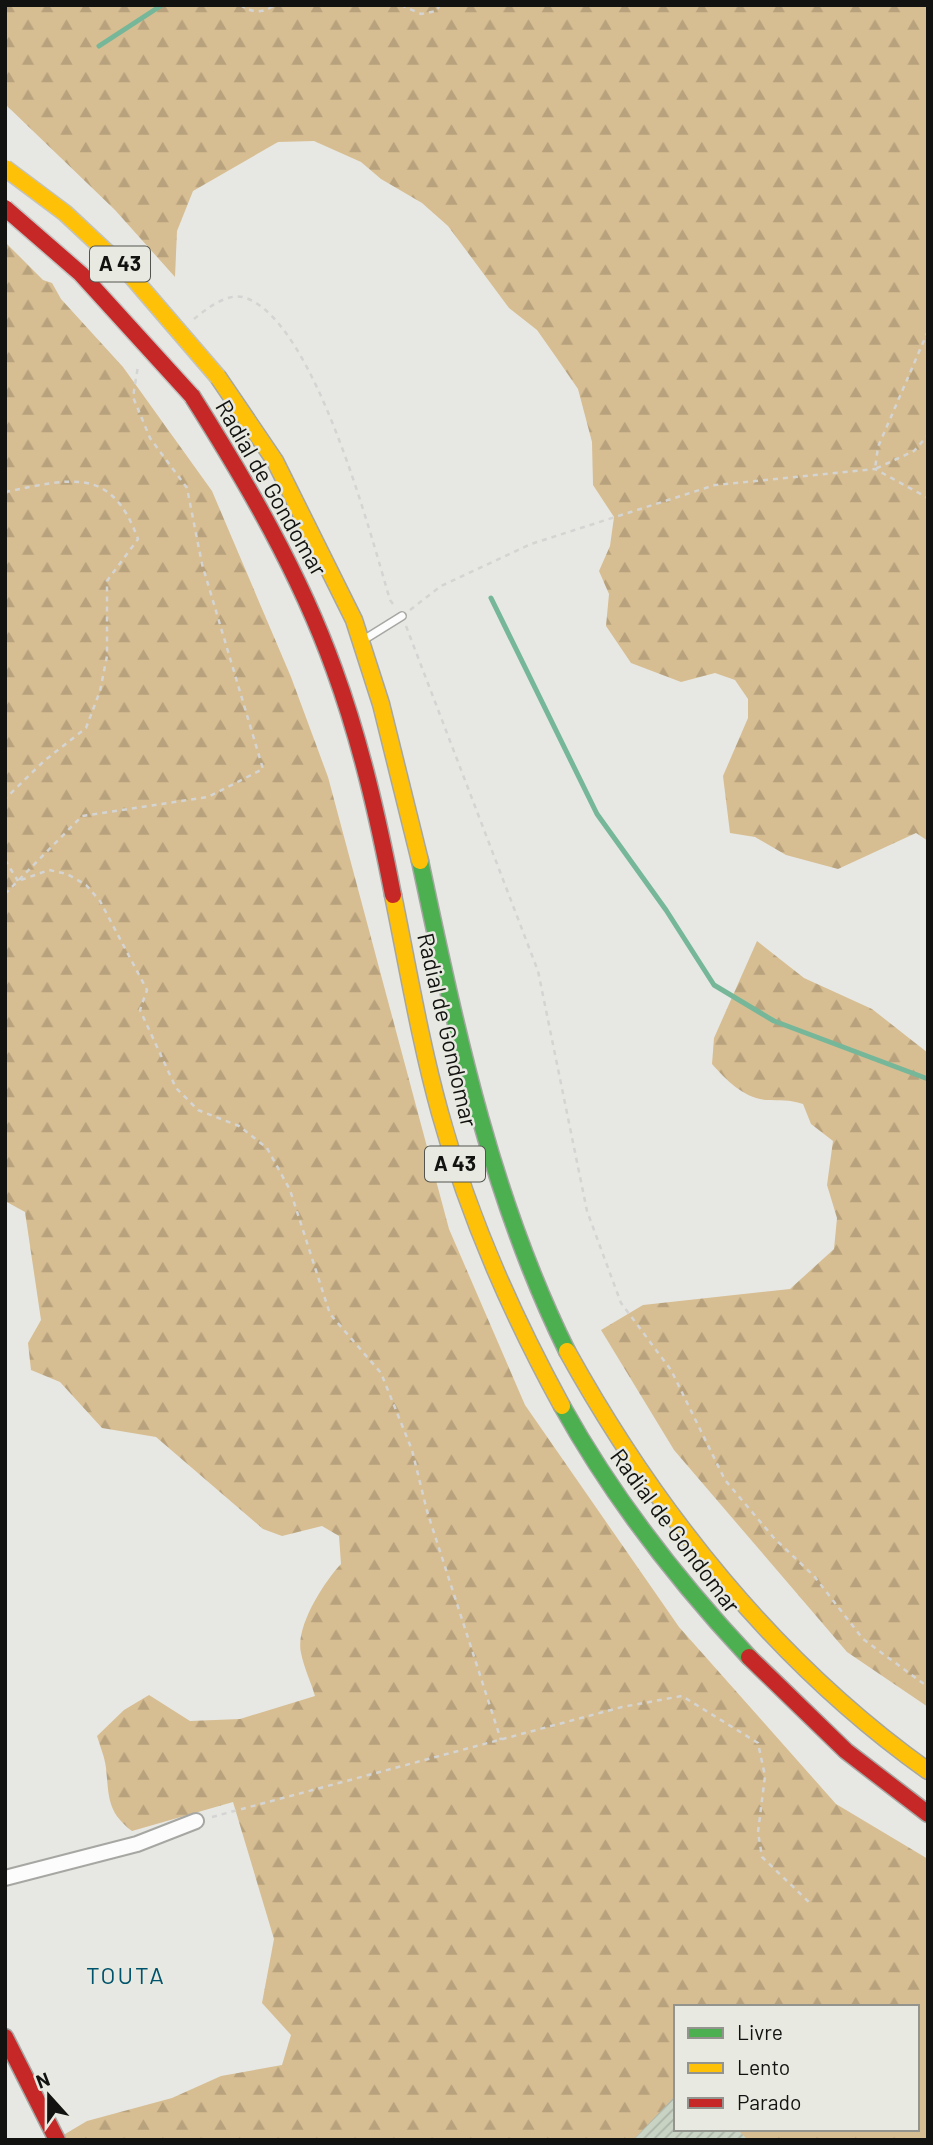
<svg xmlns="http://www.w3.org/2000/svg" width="933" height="2145" viewBox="0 0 933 2145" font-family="Barlow,sans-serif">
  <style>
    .forest { fill: url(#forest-firs); fill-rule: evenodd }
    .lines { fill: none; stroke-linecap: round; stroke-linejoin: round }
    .stream { stroke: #76b799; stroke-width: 5 }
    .building { fill: url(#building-hatch) }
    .lane-casing { stroke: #a6a7a3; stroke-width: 10 }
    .street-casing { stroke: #a6a7a3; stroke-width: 18 }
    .fast-casing { stroke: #a6a7a3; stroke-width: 19 }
    .slow-casing { stroke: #a6a7a3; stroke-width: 19 }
    .jam-casing { stroke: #a6a7a3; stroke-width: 19 }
    .path { stroke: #d4d4d3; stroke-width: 2.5; stroke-dasharray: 5 5; stroke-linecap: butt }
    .lane { stroke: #fbfcfb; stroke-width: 7 }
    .street { stroke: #fbfcfb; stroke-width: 14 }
    .fast { stroke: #4caf50; stroke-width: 16 }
    .slow { stroke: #ffc107; stroke-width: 16 }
    .jam { stroke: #c62828; stroke-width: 16 }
    .slow-bridge-casing { stroke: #c2c3c0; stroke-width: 19; stroke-linecap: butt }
    .jam-bridge-casing { stroke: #c2c3c0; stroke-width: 19; stroke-linecap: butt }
    .slow-bridge { stroke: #ffc107; stroke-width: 16 }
    .jam-bridge { stroke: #c62828; stroke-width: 16 }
    .labels { text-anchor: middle; stroke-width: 5; stroke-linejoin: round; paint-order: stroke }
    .shield { fill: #e8eae1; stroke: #52544f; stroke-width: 2 }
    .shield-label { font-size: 21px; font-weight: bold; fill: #121310 }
    .street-label { font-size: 23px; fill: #121310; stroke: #e8eae1 }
    .neighbourhood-label { font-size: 24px; letter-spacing: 2px; fill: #00536c; stroke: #e8eae1 }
  </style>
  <defs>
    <pattern id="forest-firs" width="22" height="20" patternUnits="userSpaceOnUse" patternTransform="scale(1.75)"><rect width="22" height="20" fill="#d7bd92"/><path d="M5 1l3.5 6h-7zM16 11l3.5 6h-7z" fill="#b8a27d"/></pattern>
    <pattern id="building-hatch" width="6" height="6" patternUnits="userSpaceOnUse" patternTransform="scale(1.75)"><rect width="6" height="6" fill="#c8d3c4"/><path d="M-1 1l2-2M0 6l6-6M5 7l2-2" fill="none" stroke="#abb4a7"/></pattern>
  </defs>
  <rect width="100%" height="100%" fill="#e7e8e3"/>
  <!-- forest -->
  <path class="forest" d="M5,5h923v836l-12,-8 -78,36 -52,-14 -31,-18 -25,-4 -7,-57 25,-58v-19l-13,-19 -20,-7 -34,9 -50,-19 -25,-37 3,-32 -10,-23 11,-25 4,-29 -21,-32 -1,-43 -14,-53 -22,-32 -19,-27 -28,-22 -61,-82 -26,-23 -41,-24 -20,-17 -47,-21 -36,1 -85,49 -16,40 -2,46 -60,-67 -110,-106z
    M5,242l38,38 9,3 9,16 62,68 89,124 79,186 37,100 121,452 76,176 154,222 157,177 92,55v281h-873l32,-19 85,-23 49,-22 61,-11 9,-30 -29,-32 12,-64 -41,-137 -101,29c-25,-19 -23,-34 -26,-63 -1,-10 -6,-22 -9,-32l27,-26 25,-15 41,26 50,-2 75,-23c-4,-14 -11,-28 -14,-43 -6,-26 23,-71 40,-89l-2,-28 -17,-10 -40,10 -19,-7 -107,-92 -54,-9 -42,-46 -29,-12 -3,-27 13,-23 -16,-108 -20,-11zM676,2007h241v122h-241z
    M757,941l47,37 68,31 56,44v654l-81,-55 -173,-202 -73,-120 42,-25 147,-16 44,-40 3,-31 -10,-33 6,-44 -22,-17 -8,-20c-15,-5 -22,-3 -37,-4 -22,-2 -40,-20 -54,-36l2,-26z"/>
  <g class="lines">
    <!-- stream -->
    <path class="stream" d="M99,46l63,-41
      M491,598l106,216 69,96 48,75 60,36 154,58"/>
  </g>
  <!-- building -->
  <path class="building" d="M676,2095v34h61l11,11h-115z"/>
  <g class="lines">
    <!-- lane casing -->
    <g class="lane-casing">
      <path id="lane" d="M365,639l37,-23"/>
    </g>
    <!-- street casing -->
    <g class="street-casing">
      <path id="street" d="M5,1878l132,-34 59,-23"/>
    </g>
    <!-- fast casing -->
    <g class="fast-casing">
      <path id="fast" d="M420,861c36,168 70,334 147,490
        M562,1406c51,92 115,174 187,251"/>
    </g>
    <!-- slow casing -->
    <g class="slow-casing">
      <path id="slow" d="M218,377l57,84 79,159 27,84 39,157
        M393,895c15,73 27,146 47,218 28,102 71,200 122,293
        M567,1351c89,161 209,312 361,420"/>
    </g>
    <!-- jam casing -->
    <g class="jam-casing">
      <path id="jam" d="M192,396c55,87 107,176 142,273 27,74 44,149 59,226
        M749,1657l97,94 82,63
        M5,2037l52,103"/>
    </g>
    <!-- path -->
    <path class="path" d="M240,5c14,8 21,9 35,0
      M401,5l20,9 15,-3 4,-6
      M194,319c12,-10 35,-28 52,-21 69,25 124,234 144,302l6,8
      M928,331l-50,116 -3,22 39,-18 14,-16
      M5,492c66,-13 106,-27 133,47l-31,42v75l-7,35 -14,37 -42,33 -39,38
      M410,610l31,-24 90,-42 184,-59 160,-16 53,29
      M406,626l132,345 49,240 34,92 50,67 54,110 49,58 40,38 49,63 65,48
      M5,860l13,21
      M21,880l28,-10 18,4 19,11 14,16 47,89 -7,20 36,78 22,22 41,16 28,22 23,42 40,124 51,59 31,77 15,61 74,229
      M5,894l77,-78 126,-19 55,-28 -61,-205 -15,-76 -37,-50 -17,-41 5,-31
      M212,1817l410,-110 60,-11 76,47 7,33 -7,56 4,25 50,48"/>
    <!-- lane -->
    <use href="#lane" class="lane"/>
    <!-- street -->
    <use href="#street" class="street"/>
    <!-- fast -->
    <use href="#fast" class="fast"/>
    <!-- slow -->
    <use href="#slow" class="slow"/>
    <!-- jam -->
    <use href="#jam" class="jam"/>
    <!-- slow-bridge casing -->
    <g class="slow-bridge-casing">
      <path id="slow-bridge" d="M5,168l60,45 62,58 91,106"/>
    </g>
    <!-- jam-bridge casing -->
    <g class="jam-bridge-casing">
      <path id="jam-bridge" d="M5,208l76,66 111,122"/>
    </g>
    <!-- slow-bridge -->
    <use href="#slow-bridge" class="slow-bridge"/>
    <!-- jam-bridge -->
    <use href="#jam-bridge" class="jam-bridge"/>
  </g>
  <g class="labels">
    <!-- shield labels -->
    <g class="shield">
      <rect x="90" y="246.5" width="60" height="35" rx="5"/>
      <rect x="425" y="1146.5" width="60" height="35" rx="5"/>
    </g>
    <g class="shield-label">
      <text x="120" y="271">A 43</text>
      <text x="455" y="1171">A 43</text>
    </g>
    <!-- street labels -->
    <g class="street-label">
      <text transform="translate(271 488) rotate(60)" y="8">Radial de Gondomar</text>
      <text transform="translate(447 1030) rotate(77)" y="8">Radial de Gondomar</text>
      <text transform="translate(675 1531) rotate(53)" y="8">Radial de Gondomar</text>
    </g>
    <!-- neighbourhood labels -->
    <g class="neighbourhood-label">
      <text x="126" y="1984">TOUTA</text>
    </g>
  </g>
  <!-- border -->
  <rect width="933" height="2145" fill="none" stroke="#121310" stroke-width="14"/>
  <!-- legend -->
  <rect x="674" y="2005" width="245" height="126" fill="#e8eae1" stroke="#92948d" stroke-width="2"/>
  <rect x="688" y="2028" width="35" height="10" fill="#4caf50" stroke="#92948d" stroke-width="2"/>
  <text x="737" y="2040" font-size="21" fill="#121310">Livre</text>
  <rect x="688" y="2063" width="35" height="10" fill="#ffc107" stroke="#92948d" stroke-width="2"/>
  <text x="737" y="2075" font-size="21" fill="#121310">Lento</text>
  <rect x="688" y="2098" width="35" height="10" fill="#c62828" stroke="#92948d" stroke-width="2"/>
  <text x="737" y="2110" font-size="21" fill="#121310">Parado</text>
  <!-- north arrow -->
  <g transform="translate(49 2096) rotate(339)" stroke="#e8eae1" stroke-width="5" paint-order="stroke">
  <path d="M0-5L12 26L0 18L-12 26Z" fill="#121310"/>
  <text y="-10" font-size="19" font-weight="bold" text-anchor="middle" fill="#121310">N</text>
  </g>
</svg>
